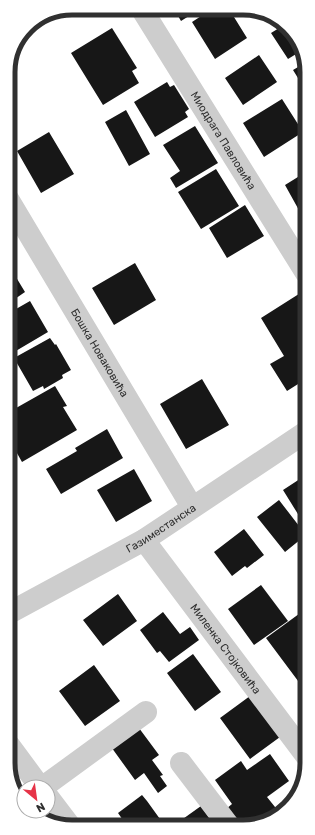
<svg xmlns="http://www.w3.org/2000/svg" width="315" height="835" viewBox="0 0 315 835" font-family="Rubik,sans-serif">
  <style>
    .building { fill: #171717 }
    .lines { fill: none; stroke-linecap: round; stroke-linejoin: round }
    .minor { stroke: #cdcdcd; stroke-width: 22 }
    .labels { text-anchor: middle; stroke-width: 4; stroke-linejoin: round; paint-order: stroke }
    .street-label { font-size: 11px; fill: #303030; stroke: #fff }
    .rim { fill: none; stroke: #303030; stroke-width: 5 }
  </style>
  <rect width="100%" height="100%" fill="#fff"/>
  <!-- building -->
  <path class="building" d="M174,9h26l-19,12z
    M212,9h17l18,29 -32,21 -23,-37z
    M284,25l4,2 13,24 -13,8 -17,-26z
    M112,28l25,40 -5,3 7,12 -36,22 -32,-52z
    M259,55l18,27 -34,23 -18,-27z
    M305,63l1,2v26l-13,-21z
    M167,82l3,5 4,-2 15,24 -4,3 3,5 -33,20 -21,-35z
    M282,99l21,33 -39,25 -21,-34z
    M126,110l24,44 -21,12 -24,-44z
    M195,126l23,37 -42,25 -6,-10 10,-7 -17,-26z
    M49,132l25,42 -33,19 -24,-42z
    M216,169l23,37 -38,23 -23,-37z
    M306,172v36l-6,4 -15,-27z
    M245,205l19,31 -37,22 -18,-30z
    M135,263l21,37 -42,25 -22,-37z
    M8,264l17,28 -16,11v-15z
    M302,292l4,6v81l-19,12 -17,-27 14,-8 -23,-38z
    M30,301l18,31 -39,23v-42z
    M50,338l5,7 1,-1 15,26 -9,5 1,3 -19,11 -1,-3 -10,5 -19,-33z
    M202,379l27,46 -43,24 -26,-45z
    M55,386l12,20 -4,1 14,23 -55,32 -13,-23v-2l8,-5 -8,-15v-5z
    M107,429l16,29 -62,36 -15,-25 31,-18 -2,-3z
    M134,469l18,32 -36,21 -19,-32z
    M306,475v52l-23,-37z
    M279,500l27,35 -21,17 -28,-35z
    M244,529l20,26 -17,13 -2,-2 -13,10 -18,-24z
    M261,585l27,36 -34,24 -26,-36z
    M118,594l19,27 -34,25 -20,-26z
    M303,611l4,5v77l-41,-55z
    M163,612l17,22 10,-7 9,13 -30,22 -9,-11 -3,2 -17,-23z
    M193,654l28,38 -26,19 -28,-38z
    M94,665l26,36 -35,25 -26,-35z
    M250,696l30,41 -30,22 -30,-41z
    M307,703v10l-5,-7z
    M136,724l23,31 -7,5 11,15 -3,1 7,10 -9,7 -14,-20 -9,7 -26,-36z
    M270,754l19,27 -22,16 12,15 -23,14h-18l-12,-17 6,-5 -17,-24 26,-19 6,9z
    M142,795l5,6 18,25h-38l-9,-13z
    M201,806l14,20h-42z"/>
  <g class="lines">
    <!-- minor -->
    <g class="minor">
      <path id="s1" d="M141,8l165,265"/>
      <path id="s2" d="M8,199l184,308"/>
      <path id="s3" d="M144,540l163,217"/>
      <path id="s4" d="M9,613l135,-73 162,-108"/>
      <path d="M9,745l31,42"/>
      <path d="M181,763l48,63"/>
      <path d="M43,787l103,-75"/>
      <path d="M48,797l22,29"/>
    </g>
  </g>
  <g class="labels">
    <!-- street labels -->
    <g class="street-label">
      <text dy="4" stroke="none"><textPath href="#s1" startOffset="156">Миодрага Павловића</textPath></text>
      <text dy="4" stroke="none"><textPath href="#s2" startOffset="179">Бошка Новаковића</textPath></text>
      <text dy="4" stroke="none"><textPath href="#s4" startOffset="174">Газиместанска</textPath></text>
      <text dy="4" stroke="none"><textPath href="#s3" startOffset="136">Миленка Стојковића</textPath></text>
    </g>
  </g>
  <!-- crop -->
  <path d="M0 0H315V835H0ZM72 15H243A57 57 0 0 1 300 72V763A57 57 0 0 1 243 820H72A57 57 0 0 1 15 763V72A57 57 0 0 1 72 15Z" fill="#fff" fill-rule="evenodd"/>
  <path class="rim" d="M72 15H243A57 57 0 0 1 300 72V763A57 57 0 0 1 243 820H72A57 57 0 0 1 15 763V72A57 57 0 0 1 72 15Z"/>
  <!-- north arrow -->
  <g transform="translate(36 799) rotate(151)"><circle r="19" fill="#ffffff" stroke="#acacac"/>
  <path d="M0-3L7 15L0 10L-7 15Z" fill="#e63448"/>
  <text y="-6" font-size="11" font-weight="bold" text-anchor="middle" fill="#303030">N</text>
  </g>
</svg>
